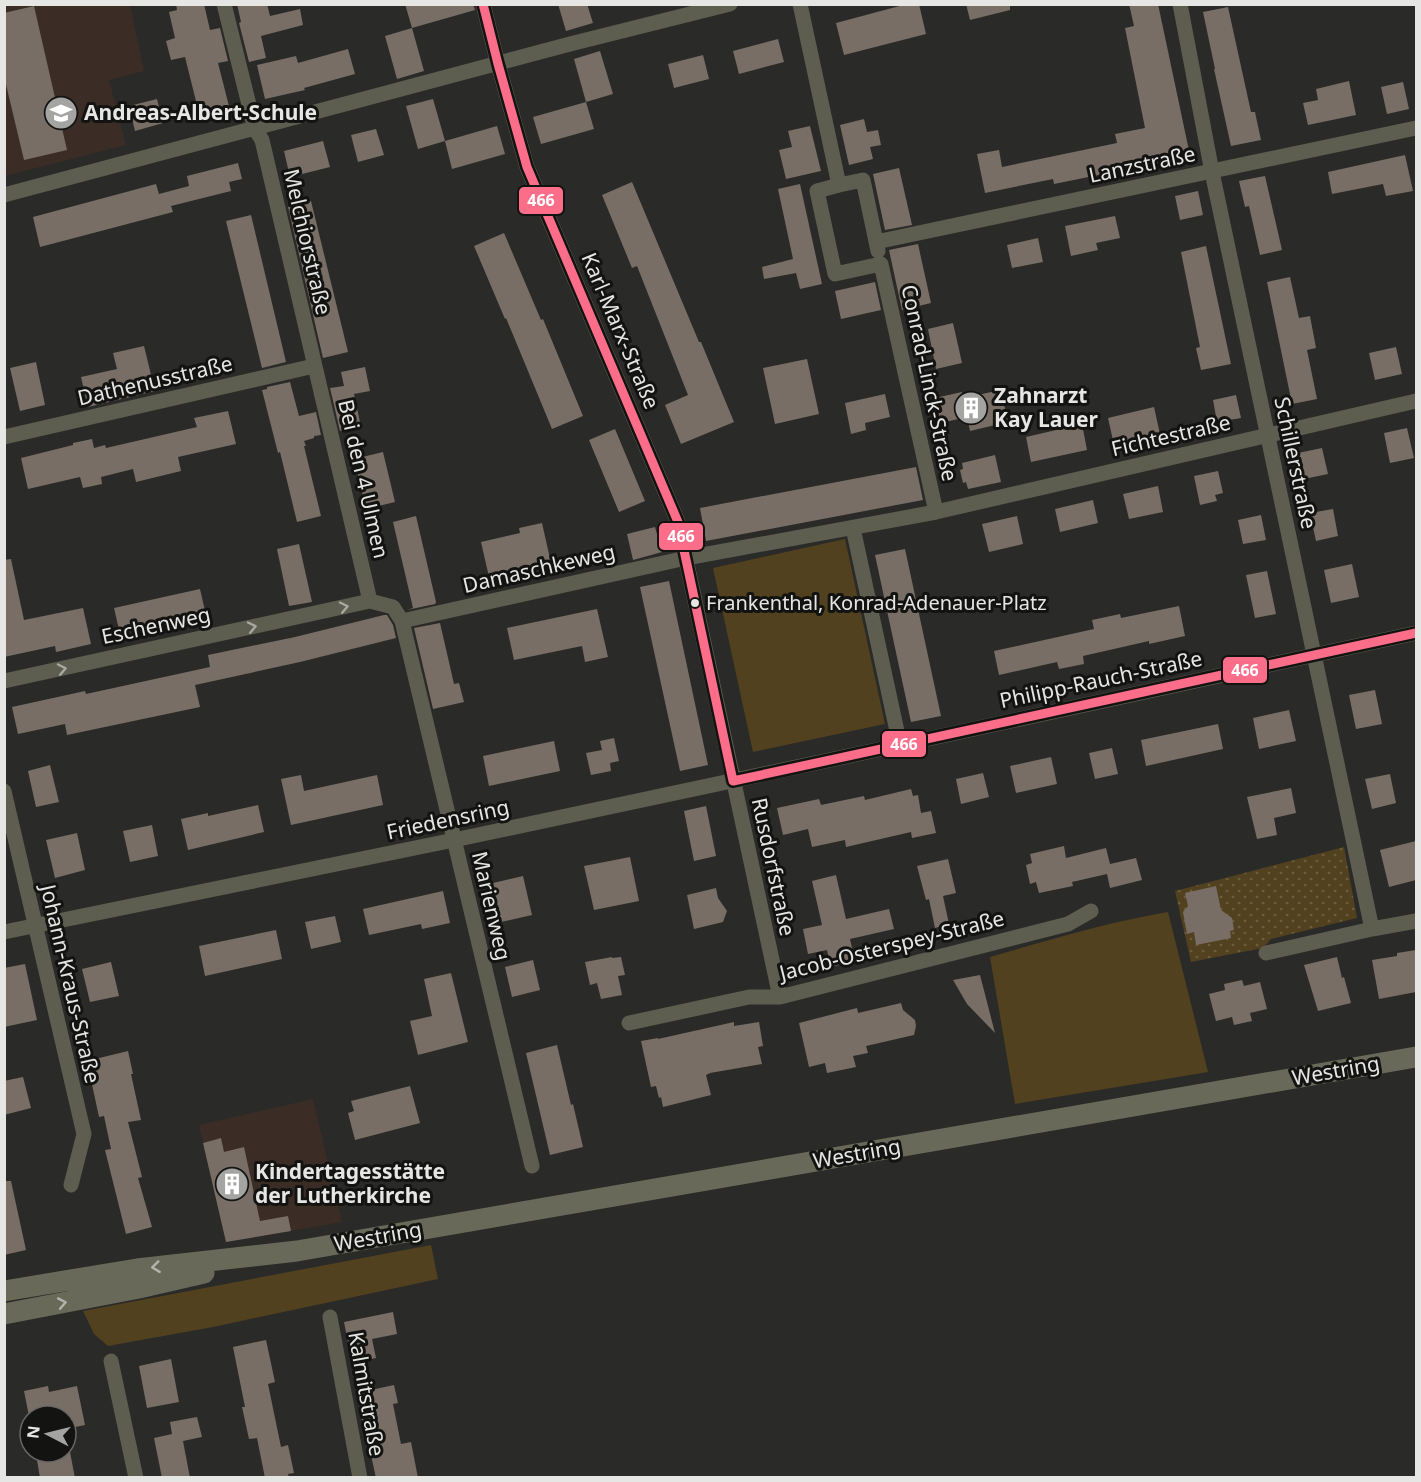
<svg xmlns="http://www.w3.org/2000/svg" width="1421" height="1482" viewBox="0 0 1421 1482" font-family="'Noto Sans',sans-serif">
  <style>
    .education { fill: #3b2d25 }
    .green { fill: #52411e }
    .garden { fill: url(#garden-dots) }
    .building { fill: #786e65 }
    .lines { fill: none; stroke-linecap: round; stroke-linejoin: round }
    .street { stroke: #5d5e50; stroke-width: 15 }
    .secondary { stroke: #686958; stroke-width: 21 }
    .bus-1-casing { stroke: #131312; stroke-width: 14 }
    .bus-1 { stroke: #fb6d88; stroke-width: 9 }
    .oneway { stroke: #a8a9a1 }
    .oneway2 { stroke: #b4b4ac }
    .bus-dot { fill: #e6e6e4; stroke: #131312; stroke-width: 2 }
    .labels { text-anchor: middle; stroke-width: 6; stroke-linejoin: round; paint-order: stroke }
    .bus-label { font-size: 20px; fill: #e6e6e4; stroke: #131312; text-anchor: start }
    .poi-label { font-size: 21px; font-weight: bold; fill: #e6e6e4; stroke: #131312; text-anchor: start }
    .street-label { font-size: 21px; fill: #e6e6e4; stroke: #131312 }
    .line-badge { stroke: #131312; stroke-width: 2 }
    .badge-label { font-size: 16px; text-anchor: middle; font-weight: bold; fill: #fff }
  </style>
  <defs>
    <pattern id="garden-dots" width="8" height="8" patternUnits="userSpaceOnUse" patternTransform="scale(1.5)"><rect width="8" height="8" fill="#52411e"/><path d="M2 2h.1M6 6h.1" fill="none" stroke="#6b5c3f" stroke-width="1.8" stroke-linecap="round"/></pattern>
  </defs>
  <rect width="100%" height="100%" fill="#2a2a29"/>
  <!-- education -->
  <path class="education" d="M5,5h125l14,66 -35,9 17,65 -121,31z
    M313,1099l29,123 -116,20 -27,-117z"/>
  <!-- green -->
  <path class="green" d="M845,539l40,185 -132,28 -40,-184z
    M1168,912l40,160 -193,32 -25,-147c59,-17 118,-35 178,-45z
    M431,1245l7,34 -225,48 -105,19 -14,-12 -11,-23z"/>
  <!-- garden -->
  <path class="garden" d="M1344,847l13,71 -86,21 -8,9 -72,14 -16,-71z"/>
  <!-- building -->
  <path class="building" d="M176,4h28l6,26 10,-2 8,33 -10,2 12,47 -30,7 -15,-60 -14,3 -5,-19 9,-3 -6,-26 8,-2z
    M237,4h30l3,12 30,-7 3,16 -42,11 5,22 -17,4 -10,-39 2,-1z
    M405,4h68l2,6 -63,18z
    M558,4h29l6,19 -27,8z
    M907,4h12l7,30 -82,21 -8,-32z
    M966,4h44v6l-40,10z
    M1129,4h29l33,156 -27,5 -1,-2 -40,9v-2l-69,14 -1,-5 -68,14 -8,-39 22,-4 3,17 115,-24 -2,-9 30,-6 -20,-100 9,-2z
    M34,6l33,144 -43,10 -20,-84v-63z
    M1228,7l23,105h4l6,28 -30,6 -17,-77h1l-12,-57z
    M412,28l12,43 -27,8 -12,-43z
    M778,39l6,23 -45,12 -6,-23z
    M348,49l7,25 -51,14 1,2 -40,9 -8,-34 39,-9 2,7z
    M600,51l13,43 -27,8 8,27 -53,15 -8,-27 53,-15 -12,-43z
    M703,55l6,24 -35,9 -6,-24z
    M1349,81l7,34 -48,10 -5,-22 15,-3 -2,-11z
    M1403,82l6,27 -22,5 -6,-27z
    M157,99l6,24 -28,8 -6,-25z
    M433,99l12,42 -27,8 -12,-43z
    M864,119l3,13 11,-2 3,15 -11,2 3,12 -24,6 -9,-40z
    M497,126l8,28 -53,15 -7,-28z
    M810,126l11,45 -35,8 -7,-29 13,-3 -4,-16z
    M376,129l8,26 -26,7 -7,-27z
    M323,141l7,26 -40,10 -6,-26z
    M1405,155l8,36 -27,5 -3,-12 -51,10 -4,-22z
    M238,163l4,16 -13,3 2,9 -60,15 2,6 -133,35 -7,-30 123,-33 3,10 30,-8 -2,-10z
    M899,168l13,57 -27,5 -12,-56z
    M1265,176l17,74 -22,5 -11,-49 -4,1 -6,-26z
    M632,182l67,160h2l33,80 -53,22 -16,-39 23,-10 -51,-129 -5,2 -30,-73z
    M800,184l22,100 -22,5 -4,-16 -32,6 -2,-12 31,-8 -15,-70z
    M1198,191l5,24 -23,5 -5,-24z
    M311,201l37,151 -25,6 -35,-151z
    M251,215l35,147 -24,6 -36,-147z
    M1115,216l5,22 -24,5 2,7 -27,6 -6,-30z
    M504,233l37,87 2,-1 40,97 -31,13 -46,-111 -1,1 -31,-73z
    M1038,238l5,24 -31,6 -5,-23z
    M918,244l13,59 -29,7 -13,-60z
    M1206,246l25,118 -30,6 -5,-22 4,-1 -19,-95z
    M1290,277l9,41 11,-2 6,32 -9,2 10,49 -25,5 -25,-122z
    M875,282l6,28 -40,9 -6,-28z
    M953,323l9,40 -26,6 -8,-40z
    M144,346l11,45 -67,16 -7,-30 36,-8 -4,-16z
    M1396,347l6,27 -27,6 -6,-27z
    M807,359l12,55 -44,10 -12,-56z
    M36,362l9,43 -25,6 -10,-43z
    M365,367l5,24 -16,3 7,33 -21,4 -10,-43 14,-2 -3,-14z
    M290,382l9,34 17,-4 5,23 -7,1v2l-10,3 2,5h-2l17,70 -24,6 -17,-70 -2,1 -16,-63 5,-1v-2z
    M1001,390l7,32 -38,9 -3,-14 -26,6 -6,-25 27,-6 1,6z
    M885,394l5,23 -25,6 1,7 -15,4 -6,-31z
    M1236,395l5,23 -24,4 -4,-22z
    M1154,407l6,27 -46,11 -6,-27z
    M228,411l8,33 -58,13 3,14 -45,11 -3,-13 -32,8 1,7 -19,4 -3,-11 -52,12 -7,-31 52,-13v-2l19,-4 2,9 11,-3 1,3 91,-21 -3,-9z
    M1082,424l5,26 -56,12 -5,-25z
    M1407,428l7,30 -24,5 -6,-30z
    M615,429l30,72 -26,11 -30,-72z
    M1322,448l6,26 -24,5 -6,-26z
    M383,452l12,50 -29,7 -12,-50z
    M995,455l6,27 -33,7 -2,-7 -3,1 -3,-13 3,-1 -1,-6z
    M916,467l7,33 -217,41 -6,-33z
    M1218,471l5,22 -8,2 2,6 -17,4 -6,-29z
    M1158,486l5,26 -34,7 -6,-25z
    M1093,500l5,23 -38,9 -5,-23z
    M1333,509l5,27 -22,5 -6,-28z
    M1261,515l5,25 -23,4 -5,-24z
    M416,516l20,86 -1,2 -28,6 6,-2 -20,-86z
    M1017,516l6,28 -34,8 -7,-28z
    M542,523l9,40 -62,14 -8,-35 39,-9 -1,-5z
    M655,527l7,25 -29,8 -6,-26z
    M299,544l13,58 -23,4 -12,-57z
    M905,549l36,167 -30,6 -36,-167z
    M11,559l13,61 59,-12 8,36 -35,8 -1,-6 -51,11v-97z
    M1352,564l7,33 -28,6 -7,-33z
    M1267,571l9,43 -21,4 -9,-43z
    M669,581l39,184 -28,6 -40,-184z
    M200,589l6,26 -86,19 -6,-26z
    M1179,606l6,30 -36,8v-3l-66,15 1,8 -25,5 -2,-7 -58,13 -5,-24 100,-22 -2,-9 28,-6 1,4z
    M597,609l11,48 -23,5 -3,-16 -68,14 -7,-32z
    M384,615h3l6,10 3,13 -96,24 -105,23 5,22 -133,28 -2,-11 -47,10 -6,-27 73,-16 1,3 124,-27 -2,-12 87,-18z
    M440,623l14,61 5,-1 5,19 -31,7 -19,-81z
    M1375,690l7,34 -26,5 -7,-34z
    M1289,710l7,31 -37,8 -6,-31z
    M1218,724l5,25 -77,17 -5,-26z
    M614,738l5,23 -9,2 1,8 -20,4 -5,-22 16,-3 -2,-9z
    M554,741l6,30 -71,15 -6,-30z
    M1112,748l6,26 -23,5 -6,-26z
    M1051,757l6,27 -41,9 -6,-27z
    M50,765l9,37 -23,5 -8,-36z
    M983,773l6,24 -28,7 -5,-25z
    M1390,774l6,29 -24,6 -7,-30z
    M301,775l3,16 73,-16 6,30 -92,20 -10,-46z
    M1291,788l5,25 -22,5 3,17 -20,4 -10,-42z
    M911,789l2,7 5,-1 3,18 10,-2 5,22 -24,5 -1,-6 -65,15 -1,-7 -33,7 -4,-18 -25,6 -6,-27 42,-9 2,6 43,-9 1,4z
    M258,805l6,27 -76,18 -7,-31 27,-6v3z
    M706,806l10,50 -22,5 -10,-50z
    M152,825l6,31 -28,6 -7,-31z
    M77,833l8,37 -30,8 -9,-38z
    M1416,841v39l-27,7 -9,-37z
    M1064,846l2,12 40,-10 4,16 26,-6 6,22 -32,8 -3,-14 -35,8 1,4 -34,7 -3,-11 -6,2 -4,-19 6,-2 -2,-9z
    M630,857l9,44 -45,9 -10,-44z
    M948,859l8,34 -13,3 6,28 -14,4 -6,-29 -3,1 -9,-34z
    M836,875l10,44 43,-10 5,20 -44,10 5,22 -24,6 -4,-17 -19,4 -5,-25 19,-4 -10,-44z
    M523,876l9,39 -31,7 -8,-39z
    M1216,886l5,24 11,8 2,12 -4,1 1,7 -35,7 -2,-13 -7,2 -4,-22 5,-6 -3,-13z
    M716,888l2,10 9,13 -4,11 -29,7 -7,-34z
    M443,891l7,32 -28,6 -1,-5 -52,11 -6,-26z
    M335,916l6,26 -30,7 -6,-27z
    M276,930l6,29 -77,17 -6,-30z
    M1416,950v42l-37,7 -7,-39 25,-4v-3z
    M612,957v1l9,-1 4,18 -7,1 4,19 -21,4 -4,-16 -7,2 -5,-23z
    M1337,957l5,21 2,-1 7,26 -33,8 -14,-46z
    M533,960l7,30 -28,7 -7,-30z
    M111,962l8,34 -29,6 -8,-33z
    M25,964l12,56 -33,7v-59z
    M451,973l17,69 -50,13 -8,-34 22,-5 -8,-37z
    M980,975l15,58 -28,-29 -14,-24z
    M1242,980l2,6 16,-4 7,27 -17,4 2,8 -18,4 -2,-8 -16,4 -7,-27 16,-4 -1,-6z
    M901,1003l2,7 12,10 1,6 -2,9 -48,11 2,7 -15,3 3,11 -29,6 -2,-10 -16,4 -10,-44 58,-15 1,5z
    M734,1022v4l25,-4 4,24 -5,1 4,17 -52,9 -4,2 5,20 -48,12 -2,-10 -2,1 -3,-12 -5,1 -10,-46 17,-3v1z
    M557,1045l14,60 2,-1 10,43 -33,8 -24,-102z
    M128,1051l5,23h-2l10,46 -13,2 14,55 -4,1 14,49 -26,7 -21,-84 6,-1 -7,-33 -5,1 -12,-56z
    M23,1077l8,31 -27,7v-34z
    M410,1086l10,37 -65,17 -7,-27 6,-2 -3,-10z
    M221,1138l3,14 20,-5 16,74 28,-5 3,15 -65,11 -23,-99z
    M4,1181h7l15,69 -22,5z
    M393,1312l4,22 -25,5 4,19 -24,5 -8,-41z
    M266,1340l9,42 -7,2 13,63 7,-2 6,28 -6,1 1,4h-24l-8,-40 -8,1 -7,-32h3l-12,-60z
    M171,1359l8,43 -32,6 -8,-42z
    M394,1385l4,18 -5,1 8,40 10,-2 7,36h-42l-9,-41h-2l-8,-44z
    M48,1386l1,6 28,-6 8,39 -19,4v-13h-37l-5,-25z
    M197,1417l5,20 -19,4 7,37h-28l-8,-40 18,-4 -2,-12z
    M47,1452h23l5,26h-35l-4,-24z"/>
  <g class="lines">
    <!-- street -->
    <path class="street" d="M224,4l31,125 7,11 108,461
      M483,4l15,60 29,103 151,355 102,475
      M800,4l39,181 -22,6 18,83 46,-10 55,248
      M1180,4l32,168 160,757
      M839,185l24,-5 15,71
      M4,195l566,-151 160,-40
      M876,242l540,-114
      M4,437l310,-71
      M853,528l47,217
      M402,621l284,-63 250,-46 480,-111
      M4,681l366,-80 23,6 9,14 130,545
      M4,791l80,343 -13,51
      M4,932l450,-92 446,-95 516,-112
      M1266,953l106,-24 44,-8
      M629,1023l120,-26h31l288,-73 23,-13
      M330,1317l30,161
      M111,1361l25,117"/>
    <!-- secondary -->
    <path class="secondary" d="M4,1291l133,-22 160,-18 1119,-194
      M4,1314l135,-26 65,-15"/>
    <!-- bus-1 casing -->
    <g class="bus-1-casing">
      <path id="bus-1" d="M483,4l15,60 29,103 151,355 55,259
        M733,781l683,-148"/>
    </g>
    <!-- bus-1 -->
    <use href="#bus-1" class="bus-1"/>
  </g>
  <!-- one-way arrows -->
  <defs><path id="oneway-chevron" d="M-2-3.5L2.5 0L-2 3.5" fill="none" stroke-width="1.6" stroke-linecap="round" stroke-linejoin="round" transform="scale(1.5)"/></defs>
  <g class="oneway">
    <use href="#oneway-chevron" transform="translate(344 607) rotate(-12)"/>
    <use href="#oneway-chevron" transform="translate(252 627) rotate(-12)"/>
    <use href="#oneway-chevron" transform="translate(62 669) rotate(-12)"/>
  </g>
  <g class="oneway2">
    <use href="#oneway-chevron" transform="translate(156 1267) rotate(173)"/>
    <use href="#oneway-chevron" transform="translate(62 1303) rotate(-11)"/>
  </g>
  <!-- icons -->
  <defs>
    <g id="school-disc" transform="scale(1.725)"><circle r="9.5" fill="#a4a4a3" stroke="#131312"/><path d="M0-5L7-2L0 1L-7-2ZM-4 1L0 2.5L4 1V4Q0 6-4 4Z" fill="#fff"/></g>
    <g id="building-disc" transform="scale(1.725)"><circle r="9.5" fill="#a4a4a3" stroke="#131312"/><path d="M-4-6H4V6H1V3H-1V6H-4ZM-2.5-4.3h1.7v1.8h-1.7ZM.8-4.3h1.7v1.8H.8ZM-2.5-1h1.7V.8h-1.7ZM.8-1h1.7V.8H.8Z" fill="#fff"/></g>
  </defs>
  <g fill-rule="evenodd">
    <use href="#school-disc" x="61" y="113"/>
    <use href="#building-disc" x="971" y="408"/>
    <use href="#building-disc" x="232" y="1184"/>
  </g>
  <!-- markers -->
  <circle class="bus-dot" cx="695" cy="603" r="5"/>
  <g class="labels">
    <!-- bus labels -->
    <g class="bus-label">
      <text x="706" y="610">Frankenthal, Konrad-Adenauer-Platz</text>
    </g>
    <!-- poi labels -->
    <g class="poi-label">
      <text x="84" y="120">Andreas-Albert-Schule</text>
      <text x="994" y="403">Zahnarzt<tspan x="994" dy="24">Kay Lauer</tspan></text>
      <text x="255" y="1179">Kindertagesstätte<tspan x="255" dy="24">der Lutherkirche</tspan></text>
    </g>
    <!-- street labels -->
    <g class="street-label">
      <text transform="translate(1142 165) rotate(-12)" y="7">Lanzstraße</text>
      <text transform="translate(307 242) rotate(77)" y="7">Melchiorstraße</text>
      <text transform="translate(620 331) rotate(67)" y="7">Karl-Marx-Straße</text>
      <text transform="translate(155 381) rotate(-13)" y="7">Dathenusstraße</text>
      <text transform="translate(929 383) rotate(78)" y="7">Conrad-Linck-Straße</text>
      <text transform="translate(1171 436) rotate(-13)" y="7">Fichtestraße</text>
      <text transform="translate(1295 463) rotate(78)" y="7">Schillerstraße</text>
      <text transform="translate(363 479) rotate(77)" y="7">Bei den 4 Ulmen</text>
      <text transform="translate(539 569) rotate(-13)" y="7">Damaschkeweg</text>
      <text transform="translate(156 626) rotate(-12)" y="7">Eschenweg</text>
      <text transform="translate(1101 680) rotate(-12)" y="7">Philipp-Rauch-Straße</text>
      <text transform="translate(448 820) rotate(-12)" y="7">Friedensring</text>
      <text transform="translate(773 867) rotate(78)" y="7">Rusdorfstraße</text>
      <text transform="translate(491 906) rotate(77)" y="7">Marienweg</text>
      <text transform="translate(892 946) rotate(-14)" y="7">Jacob-Osterspey-Straße</text>
      <text transform="translate(70 984) rotate(77)" y="7">Johann-Kraus-Straße</text>
      <text transform="translate(1336 1071) rotate(-10)" y="7">Westring</text>
      <text transform="translate(857 1154) rotate(-10)" y="7">Westring</text>
      <text transform="translate(378 1237) rotate(-10)" y="7">Westring</text>
      <text transform="translate(366 1394) rotate(80)" y="7">Kalmitstraße</text>
    </g>
  </g>
  <g class="line-badge">
    <rect x="518" y="186" width="46" height="29" rx="6" fill="#fb6d88"/>
    <rect x="658" y="522" width="46" height="29" rx="6" fill="#fb6d88"/>
    <rect x="1222" y="656" width="46" height="28" rx="6" fill="#fb6d88"/>
    <rect x="881" y="730" width="46" height="28" rx="6" fill="#fb6d88"/>
  </g>
  <g class="badge-label">
    <text x="541" y="206">466</text>
    <text x="681" y="542">466</text>
    <text x="1245" y="676">466</text>
    <text x="904" y="750">466</text>
  </g>
  <!-- border -->
  <rect width="1421" height="1482" fill="none" stroke="#e6e6e4" stroke-width="12"/>
  <!-- north arrow -->
  <g transform="translate(48 1434) rotate(277)"><circle r="28" fill="#131312" stroke="#676766" stroke-width="1.5"/>
  <path d="M0-4.5L10 22L0 15L-10 22Z" fill="#a4a4a3"/>
  <text y="-9" font-size="16" font-weight="bold" text-anchor="middle" fill="#e6e6e4">N</text>
  </g>
</svg>
